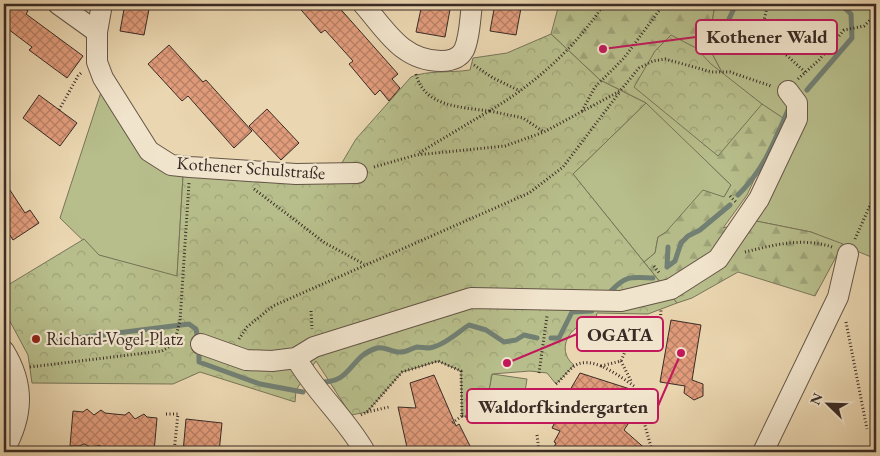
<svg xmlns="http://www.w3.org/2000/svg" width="880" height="456" viewBox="0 0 880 456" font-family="'EB Garamond',serif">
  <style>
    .green { fill: #b7be8b; stroke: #787458 }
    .forest { fill: url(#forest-firs); stroke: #787458 }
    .park { fill: url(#park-crowns); stroke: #787458 }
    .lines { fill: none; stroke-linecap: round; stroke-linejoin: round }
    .stream { stroke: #728074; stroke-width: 5 }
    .building { fill: url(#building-cross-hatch); stroke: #392b25 }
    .minor-casing { stroke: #655648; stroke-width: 22 }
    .path { stroke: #392b25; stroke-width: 3; stroke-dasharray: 1 2.5; stroke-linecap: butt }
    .minor { stroke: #f1e4cc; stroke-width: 20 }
    .poi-dot { fill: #8f2418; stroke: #f1e4cc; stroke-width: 2 }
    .labels { text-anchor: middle; stroke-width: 4.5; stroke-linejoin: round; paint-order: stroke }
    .street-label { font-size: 18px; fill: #392b25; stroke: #f1e4cc }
    .poi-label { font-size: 18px; fill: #392b25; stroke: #f1e4cc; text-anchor: start }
    .leader { fill: none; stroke: #c2185b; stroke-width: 2 }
    .callout-dot { fill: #c2185b; stroke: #f1e4cc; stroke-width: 2 }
    .callout { fill: #f1e4cc; stroke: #c2185b; stroke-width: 2 }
    .callout-label { font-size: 19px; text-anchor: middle; font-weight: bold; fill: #392b25 }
  </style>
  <defs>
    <pattern id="forest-firs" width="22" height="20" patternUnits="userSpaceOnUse" patternTransform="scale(1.25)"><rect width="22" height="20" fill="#b7be8b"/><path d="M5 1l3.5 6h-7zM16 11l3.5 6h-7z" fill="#9ea378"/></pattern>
    <pattern id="park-crowns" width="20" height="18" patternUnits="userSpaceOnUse" patternTransform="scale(1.25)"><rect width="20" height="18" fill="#b7be8b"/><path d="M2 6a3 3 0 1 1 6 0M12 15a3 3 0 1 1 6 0" fill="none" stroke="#9ea378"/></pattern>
    <pattern id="building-cross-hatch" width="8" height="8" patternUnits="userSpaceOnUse" patternTransform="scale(1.25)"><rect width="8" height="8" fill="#e19c7b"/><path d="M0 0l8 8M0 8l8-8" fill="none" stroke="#b77f65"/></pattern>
  </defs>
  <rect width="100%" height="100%" fill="#ead6b0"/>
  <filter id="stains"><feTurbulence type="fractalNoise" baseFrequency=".004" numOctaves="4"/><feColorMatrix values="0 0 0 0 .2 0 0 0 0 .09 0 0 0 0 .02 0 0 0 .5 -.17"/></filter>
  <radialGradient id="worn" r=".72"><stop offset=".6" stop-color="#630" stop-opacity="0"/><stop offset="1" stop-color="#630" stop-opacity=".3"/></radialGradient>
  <!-- green -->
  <path class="green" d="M715,4h161v255l-65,-27 -60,-12 42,-95 -67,-45 -18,-34z
    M102,89l81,87 -6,101 -79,-22 -38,-37z
    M646,103l51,46 -1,2 35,34 -7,12 -66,40 -3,16 -11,9 -71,-88z
    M492,374l35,5 -4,26 -35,11 -1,-15z"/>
  <!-- forest -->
  <path class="forest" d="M559,4h156l-7,42 18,34 57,38 -36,77 -24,33 28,-8 60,12 32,12 -28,52 -77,-24 -46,26 -15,5 -33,-41 11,-9 3,-16 7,-4 38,-43 21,7 7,-12 -85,-82 -46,-23 -49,-46z"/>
  <!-- park -->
  <path class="park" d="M551,34l49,46 46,23 -73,71 104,129 -29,11 -51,-1 -2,9c-6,2 -15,2 -19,6 -13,10 -15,27 -2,37l-18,19 -9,-11 -17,-2 -38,3 -8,44 -22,-2 -1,-45 -23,-10 -36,11 -35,40 -16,3 -35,-54 -20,29 -1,12 -95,-30 -27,12 -141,-1 -4,-28 -22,-41 2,-29 76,-46 15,16 78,21 6,-100 77,6 70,1 26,-44 55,-62c17,-7 39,-4 59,-7l3,-12 34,-5z
    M671,35l25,13 15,16 51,40 -44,52 -84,-69 21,-36z"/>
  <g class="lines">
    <!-- stream -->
    <path class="stream" d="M716,47l20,-43
      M807,90l45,-52 -1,-24 -11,-10
      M738,195c26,-26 36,-52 50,-85
      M667,267l8,-6 6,-18 7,-7 12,-6 30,-25
      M667,267l1,-20
      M611,291c15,-16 20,-14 42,-13
      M551,338h8l13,-26 20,-1
      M53,341l136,-17 7,5 2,11
      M199,348v14l61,22 43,8
      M320,382c33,1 29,-26 57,-34 7,-2 15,4 22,4 7,1 12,-4 18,-5 4,0 8,1 12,1 14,-2 28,-15 40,-23l17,5 18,12 12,-2 8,-5 13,3"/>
  </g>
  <!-- building -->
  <path class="building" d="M4,4h14l10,7 -2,3 57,42 -16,22 -38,-28 3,-3 -28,-21z
    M125,4h25l-6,31 -24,-4z
    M296,4h40l62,70 -6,5 8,9 -11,13 -9,-11 -5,5 -26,-31 4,-3 -28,-31 -4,3z
    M422,4h29l-6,33 -29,-5z
    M495,4l26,4 -5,27 -26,-4z
    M169,45l34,37 3,-2 46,51 -18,17 -46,-52 -6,5 -34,-37z
    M39,95l38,28 -17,23 -37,-28z
    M267,109l32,34 -18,17 -32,-34z
    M4,181l21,32 5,-3 9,13 -26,17 -9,-14z
    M671,320l30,5 -9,55 11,4v12l-9,4 -10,-7 1,-7 -25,-4z
    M580,373l50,16 -12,23 8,6 -2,3 4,3 -4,6 25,22h-82l-13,-5 2,-4 -2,-1 6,-11 -8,-3 5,-10 18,-23 -5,-5z
    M434,375l22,51 3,-2 14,28h-65l-10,-45 18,1 -6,-25z
    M87,409l7,6 7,-5 4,3 9,1 11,1 4,-3 6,7 9,-5 3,3 10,1 -3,34h-8l-5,-4 -5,3 -32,-2 -5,-4 -6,3 -9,-4 -5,2h-9l3,-35 10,1z
    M186,419l36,4 -3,29h-36z"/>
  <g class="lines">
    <!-- minor casing -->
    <g class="minor-casing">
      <path id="minor" d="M58,4l39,28
        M102,4l-5,28v30l6,16 46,73 22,14 19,2 106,7 61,-1
        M363,4c23,26 39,57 78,57 9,0 18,-2 23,-11 6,-13 6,-32 8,-46
        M201,344l45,16 26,1 24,-3 18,-11 157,-49 150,3 50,-12 47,-30 41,-60 38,-80v-16l-9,-12
        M4,351c21,34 19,65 0,99
        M296,358c19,34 50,60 69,94
        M763,452l75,-155 10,-43"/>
    </g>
    <!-- path -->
    <path class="path" d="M768,4l-7,28 44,40
      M474,65l19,13 27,13
      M416,74c8,33 45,33 73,37l-70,42
      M798,79l21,-19 25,-30 20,-4 12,-12
      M59,110l19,-34 4,-4
      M489,111c45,-26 87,-64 115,-107
      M490,111l33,7 21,14
      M582,111l13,-24 29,-29 40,-54
      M374,167l42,-12 89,-9 39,-14 76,-41 19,-23 14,-7 12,-2 47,13h18l41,14
      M254,189l71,54 39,21
      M730,196l7,7
      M869,207l7,2
      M855,239l21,-47
      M745,252c28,-7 59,-15 87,-5
      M654,266l6,8
      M311,311l1,18
      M846,322l21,107
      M660,324v19
      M239,339l8,-12 26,-21 256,-113 34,-26 56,-74
      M174,344l6,-23 9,-138
      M621,361l11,22
      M601,366l20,-5 8,-19 14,-21 11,-2 6,5 1,-14
      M30,367l132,-16 12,-7 10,-1
      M539,373l8,-57
      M556,384c6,-5 11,-12 17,-17 17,-14 46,9 61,19l17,61 -3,5
      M367,412l22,-5
      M166,414h12l-4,38
      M361,415l6,-3 35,-40 36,-11 23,10 1,45 -10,7
      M462,416l22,2
      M537,435l2,17
      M484,447l1,5"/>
    <!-- minor -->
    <use href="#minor" class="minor"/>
  </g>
  <!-- markers -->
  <circle class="poi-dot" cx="36" cy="339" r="5"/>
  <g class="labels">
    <!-- street labels -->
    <g class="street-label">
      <text transform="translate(251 168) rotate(4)" y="6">Kothener Schulstraße</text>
    </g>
    <!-- poi labels -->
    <g class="poi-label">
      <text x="46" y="345">Richard-Vogel-Platz</text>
    </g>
  </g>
  <!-- callouts -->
  <path class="leader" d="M603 49L696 37M507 363L577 334M681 353L658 406"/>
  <g class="callout-dot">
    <circle cx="603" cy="49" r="5"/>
    <circle cx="507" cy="363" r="5"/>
    <circle cx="681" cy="353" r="5"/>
  </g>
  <g class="callout">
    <rect x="696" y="20" width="141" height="34" rx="5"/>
    <rect x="577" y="317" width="86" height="34" rx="5"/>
    <rect x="467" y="389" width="191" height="34" rx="5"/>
  </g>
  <g class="callout-label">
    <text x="767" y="43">Kothener Wald</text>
    <text x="620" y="341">OGATA</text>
    <text x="563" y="413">Waldorfkindergarten</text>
  </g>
  <!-- margin -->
  <rect width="880" height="456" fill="none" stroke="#ead6b0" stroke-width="20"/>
  <rect x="5" y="5" width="870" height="446" fill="none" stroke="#392b25" stroke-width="2.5"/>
  <rect x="10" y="10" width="860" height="436" fill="none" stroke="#392b25"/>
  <!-- north arrow -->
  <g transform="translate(828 404) rotate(293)" stroke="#f1e4cc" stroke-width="4" paint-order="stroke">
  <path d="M0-4L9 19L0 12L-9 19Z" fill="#392b25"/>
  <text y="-8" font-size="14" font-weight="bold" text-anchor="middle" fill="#392b25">N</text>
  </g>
  <rect width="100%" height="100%" filter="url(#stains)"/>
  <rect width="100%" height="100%" fill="url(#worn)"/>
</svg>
